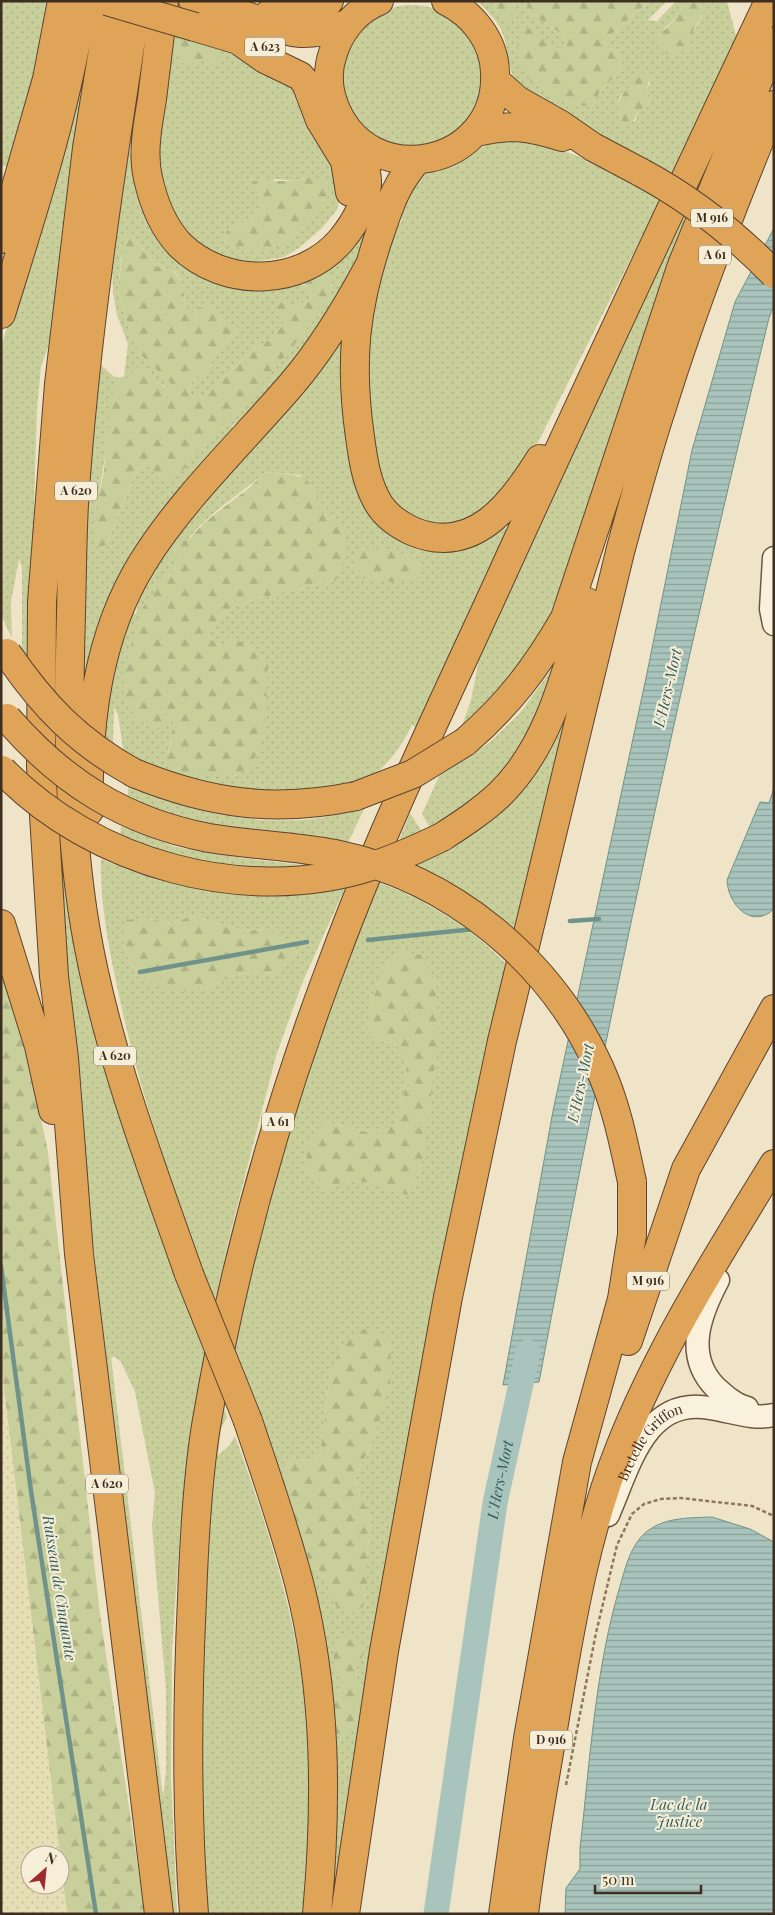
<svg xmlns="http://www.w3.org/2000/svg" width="775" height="1915" viewBox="0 0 775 1915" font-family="'Playfair Display',serif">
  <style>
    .farmland { fill: url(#farmland-dots) }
    .grass { fill: url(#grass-dots); fill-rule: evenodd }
    .forest { fill: url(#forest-firs) }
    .water { fill: url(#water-rules); stroke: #6f938a }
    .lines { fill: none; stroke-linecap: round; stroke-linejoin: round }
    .stream { stroke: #6f938a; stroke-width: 4.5 }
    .river { stroke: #a9c4bc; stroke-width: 25 }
    .secondary-casing { stroke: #6f573f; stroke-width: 25 }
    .highway-casing { stroke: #5b4430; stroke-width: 30 }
    .path { stroke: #8d765c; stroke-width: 2.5; stroke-dasharray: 4 2.5; stroke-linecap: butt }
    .secondary { stroke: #faf1dc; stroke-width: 22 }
    .highway { stroke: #e0a458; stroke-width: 28 }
    .highway-bridge-casing { stroke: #5b4430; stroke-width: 30; stroke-linecap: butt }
    .highway-bridge { stroke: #e0a458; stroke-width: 28 }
    .labels { text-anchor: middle; stroke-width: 4; stroke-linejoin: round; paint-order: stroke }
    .shield { fill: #f7eed8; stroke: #756857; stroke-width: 1 }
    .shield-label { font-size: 12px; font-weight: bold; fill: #3d2e20 }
    .street-label { font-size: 14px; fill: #3d2e20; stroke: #f7eed8 }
    .water-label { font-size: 15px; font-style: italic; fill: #2f5d5a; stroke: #f7eed8 }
  </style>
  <defs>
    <pattern id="farmland-dots" width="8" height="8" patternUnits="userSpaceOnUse" patternTransform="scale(1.25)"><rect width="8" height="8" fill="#e6deb5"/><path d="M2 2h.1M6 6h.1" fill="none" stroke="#c6bf9b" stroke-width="1.8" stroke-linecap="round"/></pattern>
    <pattern id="grass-dots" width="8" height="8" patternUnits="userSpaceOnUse" patternTransform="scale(1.25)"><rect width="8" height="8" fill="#c9cf9b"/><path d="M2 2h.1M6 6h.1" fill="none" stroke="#aeb285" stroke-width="1.8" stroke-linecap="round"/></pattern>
    <pattern id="forest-firs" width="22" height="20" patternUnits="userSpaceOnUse" patternTransform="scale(1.25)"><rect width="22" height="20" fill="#c9cf9b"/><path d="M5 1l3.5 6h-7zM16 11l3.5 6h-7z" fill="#aeb285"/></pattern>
    <pattern id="water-rules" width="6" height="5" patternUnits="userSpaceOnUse" patternTransform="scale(1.25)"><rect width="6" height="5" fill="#a9c4bc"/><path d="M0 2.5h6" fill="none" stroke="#8ba098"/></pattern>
  </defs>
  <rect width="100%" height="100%" fill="#f0e4c8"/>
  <!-- farmland -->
  <path class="farmland" d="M1,1362l59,493h-30v30h30v-27l7,56h-66z"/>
  <!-- grass -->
  <path class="grass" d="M1,1h47l-16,90 -24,75h-6l-1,25z
    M477,1h16l5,12 16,-9 -1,-3h11l10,15 31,20 2,13 -7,1 -11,-8 43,63 9,-15 22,-22 -4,-14 -12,-7 -3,-6 45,-40h18l-19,19 9,1 19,-20h6c1,13 -11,21 -19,29l28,6 12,-22 -3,-13h27l9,35 -4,11 -61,129 -147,-85c-20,-19 -13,-37 -22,-59 -5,-12 -16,-22 -25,-31zM650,82l-3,8 4,8 -1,6 -11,7 -4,10 -13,2c-1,-6 -4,-11 -4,-16 -1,-18 18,-23 32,-25z
    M341 76a71 71 0 1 1 142 0a71 71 0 1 1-142 0Z
    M167,29l19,6 6,28 10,-3 12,-16 83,40 31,68 13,43 -4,15 -15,18 -23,20 -15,9 -49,8 -21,-7 -43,-40 -15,-54zM310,176l-86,68 3,-13 25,-14 11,-12 -5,-8 17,-18 21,2z
    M76,95l6,1 -17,111 -15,134 -9,26 -4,43 -8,256 -7,-10v-89l-3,-8 -8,43 1,36 -11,-23v-268z
    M109,127l-46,716 119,442 23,70 -25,176 -8,120 -1,125 6,138h-6l-87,-748 -6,-67 4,-6 -20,-156 -8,-142v-188zM111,1357h4l6,5 14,30 20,101 -3,33 14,164v81l-3,26z
    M508,138l38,6 47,18 69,35 -131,259 -30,42 -35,23 -22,4 -17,-2 -15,-6 -12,-8 -11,-14 -7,-15 -5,-25 -11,-87 6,-66 22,-70 8,-12 -1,-11 16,-29 10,-8 28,-9 35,-20z
    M129,149l32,85 113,48 106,-93v3l-17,58 -38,73 -74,89 -19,14 3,8 -49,54 -98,209 -5,-15 5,-198 12,-120 13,12 6,2 5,-2 4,-32 -11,-29 -4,-23 -1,-29zM130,234l27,32 18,5 7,12 4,24 5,7 8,-6 19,5 5,9 15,6 -20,22 -13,24 -13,8 -4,11 7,5 9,-1 52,-50 16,-8 23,-33 15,-6 2,-9 -10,-7 17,-10 12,4 1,11 -183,177 -12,3 -31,76 -8,-46 9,-54 16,-64 24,-13 8,13 12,7 5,-5 -30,-27 -12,-23 -12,-42 3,-32z
    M682,211l7,4 -127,380 -33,62 -69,75 11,-32 8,-40z
    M344,330l43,197 115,-1 6,5 -91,197 -5,-3c-10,21 -26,43 -46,56l-77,13 -86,-8 -79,-31 -6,-40 -4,-8 -1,40 -13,-10 27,-127 9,4 6,-31 6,-17zM265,472l35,3 23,40 12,2v64c-20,3 -95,20 -109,30 -8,6 -14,16 -18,25l13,12 24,-5 14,12 -91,97 6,-23 -12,-148 13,-10c5,-44 60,-70 90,-99z
    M561,656l-28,79 -60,73 -43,20 -8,-14 17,-38 51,-34 30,-29z
    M567,704l7,1 -57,230 -44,-36 -60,-33 36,-17 28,-18 31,-29z
    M129,785c54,25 111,38 171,35 21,-1 43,-7 64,-11l-17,36 -111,-14 -53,-11 -56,-21z
    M410,813l13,20 -25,10z
    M121,826l55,21 66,11 69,8 -26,4 -77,-5 -88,-27z
    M101,859c87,35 152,43 244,29l-42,93 -27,75 -48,186 -13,63c-37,-104 -76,-210 -98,-319 -9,-41 -17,-85 -16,-127zM193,916l51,15 22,-2 15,43 -46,2 -30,16 -59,-10 -16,-16 -8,-26 21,-20 29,5z
    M374,881c52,18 99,47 136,87l-142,724 -11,-9 -1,-14 -20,-1 6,9 -1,11 -8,8 -7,-22 -19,-106c20,-2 21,18 27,34l33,-19v-23l4,-45 -11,-17 -5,-20 21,-44 -45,-67 -11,87 -12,7 -17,-2 -10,18 -52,-132 40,-165zM402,951l25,161 -6,57 -14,25c-31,-9 -50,-21 -81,-5l-19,-14 16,-54 43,11 29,-5 9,-34 3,-35 -11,-14 -21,-5 -6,-29 14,-39z
    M221,1400l6,17 -6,12 -3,26 11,-9 6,-10c30,83 57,167 69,255 10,74 6,148 1,223h-104l-6,-270z
    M362,1724l-27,190h-7l7,-178z"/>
  <!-- forest -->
  <path class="forest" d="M493,1h20l2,12 -3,6 -7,2 -7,-8z
    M524,1h125l-45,40 3,6 12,7 4,14 -22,22 -9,15 -21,2 -40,-25 -11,-20 -3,-20 7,-14 10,1 26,21 7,-1 -2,-13 -31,-20z
    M682,1h18l3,13 -9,15 -5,20c-15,8 -27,9 -35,-8 9,-12 29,-24 28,-40z
    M186,35l28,9 6,10 -4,9 -7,2 -7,-5 -10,3h-10l-8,-15z
    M650,72l-3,18 4,8 -1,6 -11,7 -9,15 -8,-3c-1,-6 -4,-11 -4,-16 -1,-11 16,-24 21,-34z
    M310,176l17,5 2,14c-32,41 -47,67 -105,49l3,-13 25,-14 11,-12 -13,-20 4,-4h42z
    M130,234l27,32 17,5 8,12 4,24 5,7 8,-6 9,-2 10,7 5,9h6l9,6 -20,22 -13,24 -13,8 -4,11 7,5 9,-1 52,-50 16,-8 12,-17 -8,-13 6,-8 13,5 15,-6 2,-9 -10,-8 1,-5 16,-4 12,4 1,11 -8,19 -52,64 -88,97 -14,9 -11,2 -10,-14 -12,3 -31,76 -7,2 -3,-3 2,-45 6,-28 5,-61 4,-19 25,-24 9,1 8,13 11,7 5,-5 -29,-27 -12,-23 -12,-42 6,-53z
    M265,472c45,5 42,-1 58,43l12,2 11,9c1,18 -1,40 -11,55 -20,3 -94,20 -109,30 -8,6 -14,16 -18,25l13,12 6,-10 18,5 14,12h6l3,9 -4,71 -13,32 -12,6h-57l-14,-7c-1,-17 7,-32 5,-49l-8,11h-12l-17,-9 -11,-22 -3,-21 21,-69 19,-26 13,-10 2,-14 -7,-6 2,-9 16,-2 18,-19 43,-33z
    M358,548c14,0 58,2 63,18 1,4 -1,8 -2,12 -22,5 -39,5 -61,-1 -5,-11 -6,-18 0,-29z
    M193,916l51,15 22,-2 24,12 7,16 -16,15 -46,2 -30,16 -35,1 -24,-11 -16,-16 -8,-26 4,-18 17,-2 29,5z
    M402,951l19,4 14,27 4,55 -18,132 -14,26c-31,-10 -50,-22 -81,-6l-19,-14v-30l16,-24 43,11 29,-6 9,-33 3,-35 -11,-14 -21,-5 -8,-8 2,-21 14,-39z
    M1,963l17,46 30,143 52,462 45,300h-78l-66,-552z
    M364,1329l27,9 -1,45 -14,51 -21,44 5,20 11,17 -4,45v23l-4,24 -16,8c-5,-4 -11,-9 -14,-14 -7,-15 -5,-35 -26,-33l-26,-91 10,-18 17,2 12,-7 11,-87 17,-29z
    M342,1637l18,1 6,11 -10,20 1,14 11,9 -6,32 -15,12h-12l-2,-40 8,-8c1,-14 -8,-19 -7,-32 0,-6 5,-13 8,-19z"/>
  <!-- water -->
  <path class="water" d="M774,228v77l-5,13c-86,352 -163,708 -230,1064l-36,3 50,-274 93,-433 46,-228 43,-148z
    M774,788v121c-22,21 -46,-4 -47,-29l33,-78 9,1z
    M712,1517l38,12 24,13v372h-209l1,-26 14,-19v-21c10,-87 15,-178 40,-262 5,-17 9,-35 21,-49 18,-20 46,-19 71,-20z"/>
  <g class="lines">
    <!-- stream -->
    <path class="stream" d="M570,921l29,-2
      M368,940l106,-11
      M140,972l167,-30
      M1,1266l30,225 65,423"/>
    <!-- river -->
    <path class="river" id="s1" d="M436,1914l59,-411 33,-151"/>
    <!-- secondary casing -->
    <g class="secondary-casing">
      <g id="secondary">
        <path d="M774,558l-3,51 3,15"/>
        <path d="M718,1280c-18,34 -34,75 -3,107 10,9 20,18 32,21"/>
        <path id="s2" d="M608,1515c21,-48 37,-119 102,-107 22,3 42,12 64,7"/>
      </g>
    </g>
    <!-- highway casing -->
    <g class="highway-casing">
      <path id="highway" d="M111,1l-24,147 -28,236 -17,218 -1,165 13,209 10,82 15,196 80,660
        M137,1c-26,167 -52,335 -63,503 -2,37 -2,74 -3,110 -3,104 -3,209 14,312 20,119 64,234 104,348
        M164,1c-4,33 -8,65 -12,98 -4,25 -10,53 -4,79 5,23 15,49 32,67 45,44 122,42 162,-6 13,-16 23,-33 25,-54 1,-14 -5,-30 -8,-44
        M193,1c13,4 27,6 41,11 52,15 55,32 113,12
        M379,1c-23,9 -39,30 -46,52 -6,17 -5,36 1,52 34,90 166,62 161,-33 -1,-31 -22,-58 -49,-71
        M269,14l36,1 24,-14
        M195,27l60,18
        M238,40l27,19 35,17 6,7 14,37 25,41 5,31
        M496,81l21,19 44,25 32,22 49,26
        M476,132c35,-8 51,-6 86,5
        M417,160c-21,24 -27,44 -37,73 -25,73 -31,128 -20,204 3,22 6,43 16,62 8,16 21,25 36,32 61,26 100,-27 128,-72
        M1,239l46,-160 15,-78
        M1,314c32,-103 66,-206 82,-313
        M465,742c44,-38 71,-74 100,-124l117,-353 92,-223
        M134,773c76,31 141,40 222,23
        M89,811c-2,-86 8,-175 54,-249 39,-63 100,-121 148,-177 31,-36 55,-76 77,-117
        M442,837c20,-13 40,-26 58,-43 51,-50 67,-126 87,-192
        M1,924l38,122 14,64
        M628,1341l58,-172 88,-160
        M248,1421c18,54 37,108 51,162 28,108 28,221 18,331
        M194,1914c-8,-106 -7,-210 -2,-315 2,-57 5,-117 14,-173 27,-161 71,-318 129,-470 46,-124 104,-244 159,-364 90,-198 182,-394 275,-591
        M345,1914l39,-263 64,-354 54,-256 118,-489c13,-48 26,-97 42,-145 32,-103 71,-203 112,-302
        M503,1914l25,-176 49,-276 45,-163 10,-64v-53
        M524,1914c8,-68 21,-135 32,-203 15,-88 30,-178 63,-261 40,-102 98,-193 155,-286"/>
    </g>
    <!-- path -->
    <path class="path" d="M566,1785l30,-152 21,-88 15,-31 12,-10 17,-5 20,-1 71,8 22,10"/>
    <!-- secondary -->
    <use href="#secondary" class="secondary"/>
    <!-- highway -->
    <use href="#highway" class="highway"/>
    <!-- highway-bridge casing -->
    <g class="highway-bridge-casing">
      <path id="highway-bridge" d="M107,1l88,26
        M642,173c50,27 92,60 132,101
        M7,653c36,53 71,89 127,120
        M7,718c55,64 118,104 202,120 42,7 84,8 126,16 116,24 216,106 265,215 16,35 24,75 32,113
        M2,770c91,94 244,137 370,96 24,-7 47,-18 70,-29
        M356,796l57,-22 52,-32
        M189,1274l59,147"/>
    </g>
    <!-- highway-bridge -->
    <use href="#highway-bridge" class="highway-bridge"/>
  </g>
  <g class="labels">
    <!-- shield labels -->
    <g class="shield">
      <rect x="245" y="37.5" width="40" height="19" rx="4"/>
      <rect x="691" y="208.5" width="42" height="19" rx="4"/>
      <rect x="699" y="245.5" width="32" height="19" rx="4"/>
      <rect x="55" y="481.5" width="42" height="19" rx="4"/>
      <rect x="94" y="1046.5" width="42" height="19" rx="4"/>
      <rect x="262" y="1112.5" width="32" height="19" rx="4"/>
      <rect x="627" y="1271.5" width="42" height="19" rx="4"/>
      <rect x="86" y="1474.5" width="42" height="19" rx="4"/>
      <rect x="530" y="1730.5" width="42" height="19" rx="4"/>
    </g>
    <g class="shield-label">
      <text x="265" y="51">A 623</text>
      <text x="712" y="222">M 916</text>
      <text x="715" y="259">A 61</text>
      <text x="76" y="495">A 620</text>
      <text x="115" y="1060">A 620</text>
      <text x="278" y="1126">A 61</text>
      <text x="648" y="1285">M 916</text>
      <text x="107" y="1488">A 620</text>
      <text x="551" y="1744">D 916</text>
    </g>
    <!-- street labels -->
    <g class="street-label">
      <text dy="5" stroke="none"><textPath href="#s2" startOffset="86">Bretelle Griffon</textPath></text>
    </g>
    <!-- water labels -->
    <g class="water-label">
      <text transform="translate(668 688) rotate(-77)" y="5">L'Hers-Mort</text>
      <text transform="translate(581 1083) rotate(-78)" y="5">L'Hers-Mort</text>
      <text dy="5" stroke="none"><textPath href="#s1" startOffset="439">L'Hers-Mort</textPath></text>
      <text transform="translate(59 1588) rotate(81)" y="5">Ruisseau de Cinquante</text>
      <text x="679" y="1810">Lac de la<tspan x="679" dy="17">Justice</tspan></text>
    </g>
  </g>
  <!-- border -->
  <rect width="775" height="1915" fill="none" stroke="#3d2e20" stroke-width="5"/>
  <!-- north arrow -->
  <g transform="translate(45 1870) rotate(27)"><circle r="24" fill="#f7eed8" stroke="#ada18e"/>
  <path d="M0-4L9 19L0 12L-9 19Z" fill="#9e2a2b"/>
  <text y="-8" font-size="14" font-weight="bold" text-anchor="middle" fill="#3d2e20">N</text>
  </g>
  <!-- scale -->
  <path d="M595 1885v8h106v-8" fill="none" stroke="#3d2e20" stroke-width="2.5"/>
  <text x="602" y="1885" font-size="15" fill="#3d2e20" stroke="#f7eed8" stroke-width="4" paint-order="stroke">50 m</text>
</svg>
